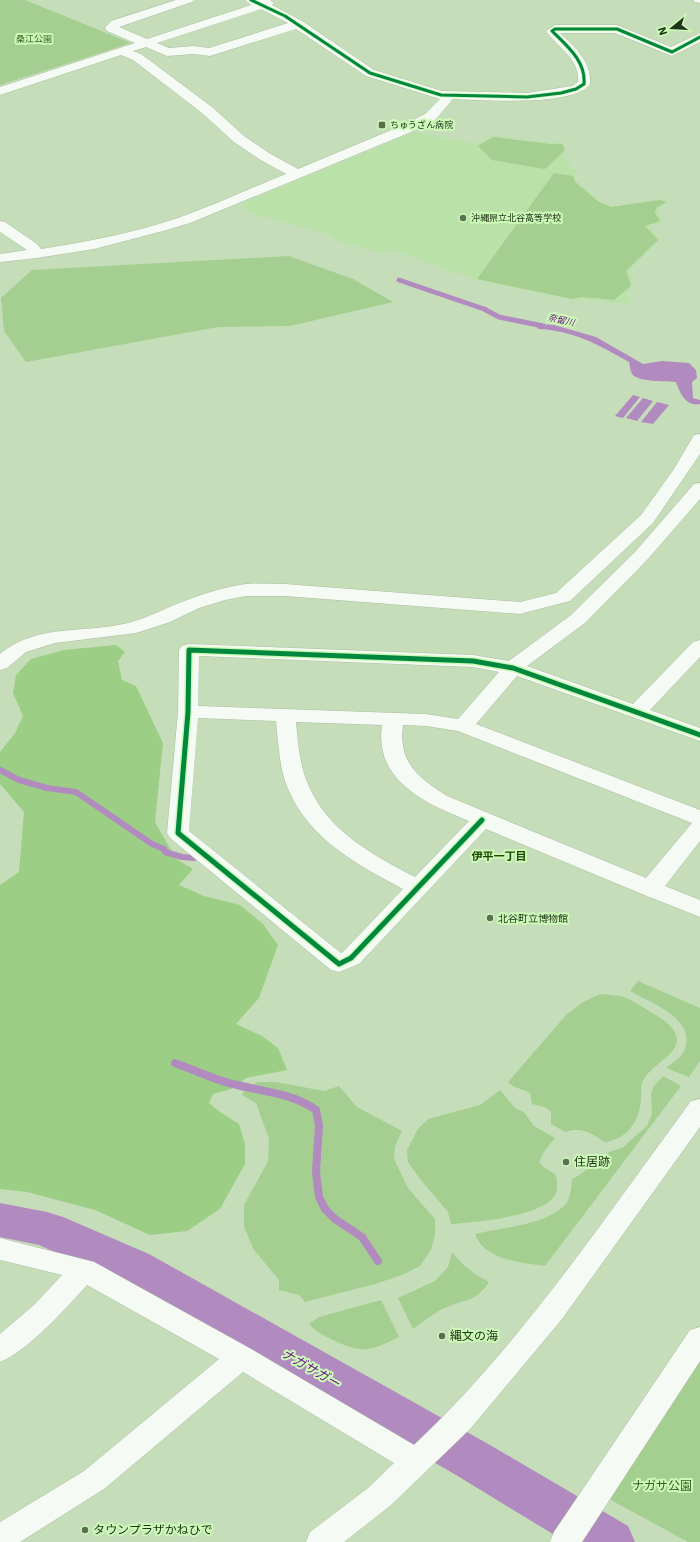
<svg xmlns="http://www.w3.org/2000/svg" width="700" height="1542" viewBox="0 0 700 1542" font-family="'IBM Plex Sans','Noto Sans JP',sans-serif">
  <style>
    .built { fill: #bae1a8 }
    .green { fill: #a5cf91 }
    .forest { fill: #9dce85 }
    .water { fill: #b18abf }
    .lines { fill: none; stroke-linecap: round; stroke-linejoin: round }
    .stream-far2 { stroke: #b18abf; stroke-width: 5 }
    .stream-far1 { stroke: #b18abf; stroke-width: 6 }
    .stream { stroke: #b18abf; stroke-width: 8 }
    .river { fill: #b18abf; fill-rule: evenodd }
    .minor-casing { stroke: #aabda1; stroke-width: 1 }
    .minor { fill: #f6faf4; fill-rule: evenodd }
    .cycleway-far1-casing { stroke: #ccfab7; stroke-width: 4.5 }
    .cycleway-casing { stroke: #ccfab7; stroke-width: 8 }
    .cycleway-far1 { stroke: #00873e; stroke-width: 3 }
    .cycleway { stroke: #00873e; stroke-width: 5 }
    .poi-dot { fill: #5a6e50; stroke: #ccfab7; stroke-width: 1.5 }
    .labels { text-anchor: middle; stroke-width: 4; stroke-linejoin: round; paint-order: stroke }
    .far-park-label { font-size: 9px; fill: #335e1b; stroke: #ccfab7 }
    .far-poi-label { font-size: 9px; fill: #203218; stroke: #ccfab7; text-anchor: start }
    .far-water-label { font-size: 9px; font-style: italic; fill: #6c1387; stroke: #ccfab7 }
    .poi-label { font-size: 10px; fill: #203218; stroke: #ccfab7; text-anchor: start }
    .neighbourhood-label { font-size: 11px; font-weight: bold; fill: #1d4402; stroke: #ccfab7 }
    .near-poi-label { font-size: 12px; fill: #203218; stroke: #ccfab7; text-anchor: start }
    .near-park-label { font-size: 12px; fill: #335e1b; stroke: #ccfab7 }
    .near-water-label { font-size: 13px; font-style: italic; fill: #6c1387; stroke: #ccfab7 }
  </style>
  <rect width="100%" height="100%" fill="#c5deb9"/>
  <!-- built -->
  <path class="built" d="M415,132l62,12 15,-8 18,1 6,3 46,3 4,7 -5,4 15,18 -2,5 2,4 24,21 11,5 51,-8 6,3 -10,7 -1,4 5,9 -14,4 12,13 -31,31 4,15 -8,10 10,5 -9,4 -43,-5 -10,1 -95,-20 -89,-31 -6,5 -51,-15 3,-3 -88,-24 -4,-9z"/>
  <!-- green -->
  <path class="green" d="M0,0h25l106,43 -131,42z
    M493,137l57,7h12l3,6 -20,19 -53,-9 -14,-14z
    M554,173l19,3 2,6 24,20 12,5 49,-7 6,2 -10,6 -1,5 5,8 -15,5 13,14 -32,31 5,15 -17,14 -32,-3 -10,2 -95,-20z
    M289,256l64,23 40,23 -103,24 -72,1 -192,35 -22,-31 -3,-33 31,-28z
    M638,981l62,27v53l-11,16 -23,-9c5,-4 13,-9 17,-15 17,-33 -32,-50 -53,-62z
    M600,994c8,1 17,1 24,3 8,3 15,8 22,12 11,7 38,20 29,38 -8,14 -26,20 -33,36 -2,4 0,10 -1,15 -1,23 -14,42 -37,44 -14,-10 -23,-15 -39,-10l-14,-8v-12l-6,-5 -13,-3 -2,-11c-8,-5 -16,-4 -22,-11l59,-68 16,-12z
    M663,1076l18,10 -136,180c-23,-3 -61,-6 -70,-32 27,-7 68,-8 89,-28 7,-7 7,-18 8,-27l6,-3 31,-24 13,-4 25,-22 5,-12 -1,-21 3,-7z
    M257,1082h19l48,9 15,-5 18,21 45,24 -7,15 -1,13 14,29 27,31v16l-4,15 -11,16 -18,9 -27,9 -70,18 -6,-7 -20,-5v-10l-25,-30 -10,-23v-22l24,-44 1,-22 -13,-36 -14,-8 3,-5z
    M500,1090l15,18 9,4 10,14 21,12 -10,12 -6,12 6,6 11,7c1,6 2,12 0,18 -10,24 -82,29 -105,31l-3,-12 -28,-33 -12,-17 -1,-12 11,-21 10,-10 52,-14z
    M452,1252c11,14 22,22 37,30 -14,21 -22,16 -42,25 -12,5 -23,14 -34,22l-15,-31 37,-17 13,-14z
    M381,1300l18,37c-28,14 -36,17 -64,4 -10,-5 -19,-9 -26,-17l10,-7z
    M700,1359v183h-12l-79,-43z"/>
  <!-- forest -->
  <path class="forest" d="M116,645l9,7 -7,9 4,19 14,6 27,57 -8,79 21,37 17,10 -14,16 25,11 36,9 23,19 15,21 -19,53 -23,26 26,12 16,12 9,22 -41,8 -15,11 -18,5 -4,9 11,9 19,12 6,20v20l-25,45 -33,22 -37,4 -55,-25 -68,-18 -27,-3v-304l19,-13 5,-60 -24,-28v-32l15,-19 8,-17 -10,-23 3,-18 15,-16 33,-9z"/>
  <!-- water -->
  <path class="water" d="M536,324l18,1 42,12 47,27 19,-3 27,2 7,7 1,8 -5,4 1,16 7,2v4c-14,3 -20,-11 -24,-22 -10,-1 -39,0 -44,-8 -2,-4 -2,-8 -3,-12 -30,-17 -57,-32 -91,-33z
    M633,395l7,2 -17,21 -8,-2z
    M643,398l10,3 -16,20 -11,-3z
    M657,402l12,3 -16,19 -12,-2z"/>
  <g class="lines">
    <!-- stream-far2 -->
    <path class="stream-far2" d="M399,280l85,29 15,8 44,9"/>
    <!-- stream-far1 -->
    <path class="stream-far1" d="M0,770l19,10 28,8 29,4 76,52 12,5 1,3 17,5 12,1"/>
    <!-- stream -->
    <path class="stream" d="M175,1063c20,7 41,18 62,22 28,7 55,8 79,25l3,15 -3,47 3,25 6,12 10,10 27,18 16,24"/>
    <!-- river -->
    <path class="river" d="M0,1203l47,9 16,5 86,37 341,191 138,81 7,16h-69l-110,-67 -339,-195 -78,-35 -39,-8z"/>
    <!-- minor casing -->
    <g class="minor-casing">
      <path id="minor" d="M176,0h18l-2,2 -73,25 28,12 104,-34 -6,-5h25l4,3 -2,2 30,16 72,49 68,21 85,2 45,-7 6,-4c2,-24 -20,-34 -32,-51l9,-6h62l54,22 29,-14v9l-28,14 -57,-23h-55c15,14 32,29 30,51 -15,23 -110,16 -137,15l-18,21 -24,12 -221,91 -23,7 -73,19 -57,9 -37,4v-8l27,-4 -27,-18v-11l5,1 32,22 4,5c46,-7 92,-16 137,-31 37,-13 72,-30 108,-44l-27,-15 -25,-17 -32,-29 -69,-53 -12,-5 -121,40v-8l135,-44 -28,-12 -2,-3 6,-7zM261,9l27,14 -79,25 -15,-2 -25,2 -12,-5zM296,29l70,47 74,23 -15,15 -24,12 -103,43 -29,-16 -25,-17 -32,-29 -71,-53 -8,-3 13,-4 21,9 27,-2 16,2z
        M693,0h7v3l-5,-1z
        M700,434v20l-47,69 -83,78 -50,13 -235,-18h-39l-21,4 -26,8 -29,14 -34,11 -81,10 -29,9 -19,16 -7,2v-16c37,-31 84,-20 128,-31 21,-5 39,-16 59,-23 18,-7 39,-13 59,-16 12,-1 26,0 39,0l235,18 36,-9 85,-78 33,-46 20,-34z
        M700,483v16l-53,61 -62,63 -58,43 106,38 60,-62 7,-2v17l-50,53 50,18v13l-183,-65 -41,48 224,86v31l-35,45 35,14v17l-58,-23 -156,-65 -127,135 -20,8 -8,-2 -161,-132 -3,-5 11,-121 1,-62 3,-4 7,-2 284,11 36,6 62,-46 64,-63 59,-68zM199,656l274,11 26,5 -41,47 -32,-5 -228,-8zM198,718l78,3c2,19 3,39 8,57 18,57 70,85 119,111l-60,63 -2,1 -152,-122zM296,722l86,3c-8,56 43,78 87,96l-54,56c-44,-23 -91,-48 -109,-98 -7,-18 -8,-38 -10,-57zM403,725l23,1 32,5 234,92 -46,55 -199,-82c-29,-19 -49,-33 -44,-71z
        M700,1099v28l-138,192 -91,109 -81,78 -46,36h-38l4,-10 58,-44 26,-25 -151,-91 -139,117 -84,53h-20v-20l84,-51 135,-112 -132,-74c-20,22 -60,67 -87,77v-28l35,-30 27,-29 -62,-15v-22l94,24 157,87 163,96c107,-101 190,-226 277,-344z
        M700,1327v34l-118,181h-32l4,-10 136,-202z"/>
    </g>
    <!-- minor -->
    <use href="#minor" class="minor"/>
    <!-- cycleway-far1 casing -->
    <g class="cycleway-far1-casing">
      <path id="cycleway-far1" d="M251,0l34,16 85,57 71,22 86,2 34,-4 15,-4 8,-5c2,-23 -17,-38 -32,-53l3,-2h62l55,23 28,-15"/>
    </g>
    <!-- cycleway casing -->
    <g class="cycleway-casing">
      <path id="cycleway" d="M482,820l-131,138 -12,6 -161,-131 10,-121 1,-62 284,11 40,7 187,67"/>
    </g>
    <!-- cycleway-far1 -->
    <use href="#cycleway-far1" class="cycleway-far1"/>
    <!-- cycleway -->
    <use href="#cycleway" class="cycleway"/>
  </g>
  <!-- markers -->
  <g class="poi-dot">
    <rect x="378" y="121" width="8" height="8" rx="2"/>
    <circle cx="463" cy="218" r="4"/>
    <circle cx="490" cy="918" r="4"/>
    <circle cx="566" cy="1162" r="4"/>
    <circle cx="442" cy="1336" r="4"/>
    <circle cx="85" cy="1530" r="4"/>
  </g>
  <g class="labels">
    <!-- far-park labels -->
    <g class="far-park-label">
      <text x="34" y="42">桑江公園</text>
    </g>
    <!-- far-poi labels -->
    <g class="far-poi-label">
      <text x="390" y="128">ちゅうざん病院</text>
      <text x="471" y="221">沖縄県立北谷高等学校</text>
    </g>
    <!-- far-water labels -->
    <g class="far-water-label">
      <text transform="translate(561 320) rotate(13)" y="3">奈留川</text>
    </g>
    <!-- poi labels -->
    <g class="poi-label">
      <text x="498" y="922">北谷町立博物館</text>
    </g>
    <!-- neighbourhood labels -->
    <g class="neighbourhood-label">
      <text x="499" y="860">伊平一丁目</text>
    </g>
    <!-- near-poi labels -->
    <g class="near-poi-label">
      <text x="574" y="1166">住居跡</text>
      <text x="450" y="1340">縄文の海</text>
      <text x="93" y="1534">タウンプラザかねひで</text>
    </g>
    <!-- near-park labels -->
    <g class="near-park-label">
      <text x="662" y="1490">ナガサ公園</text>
    </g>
    <!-- near-water labels -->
    <g class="near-water-label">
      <text transform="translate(311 1368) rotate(30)" y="5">ナガサガー</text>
    </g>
  </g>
  <!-- north arrow -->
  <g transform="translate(672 28) rotate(252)" stroke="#ccfab7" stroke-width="3" paint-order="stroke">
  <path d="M0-3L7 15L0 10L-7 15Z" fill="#203218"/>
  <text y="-6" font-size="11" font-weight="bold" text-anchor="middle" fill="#203218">N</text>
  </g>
</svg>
